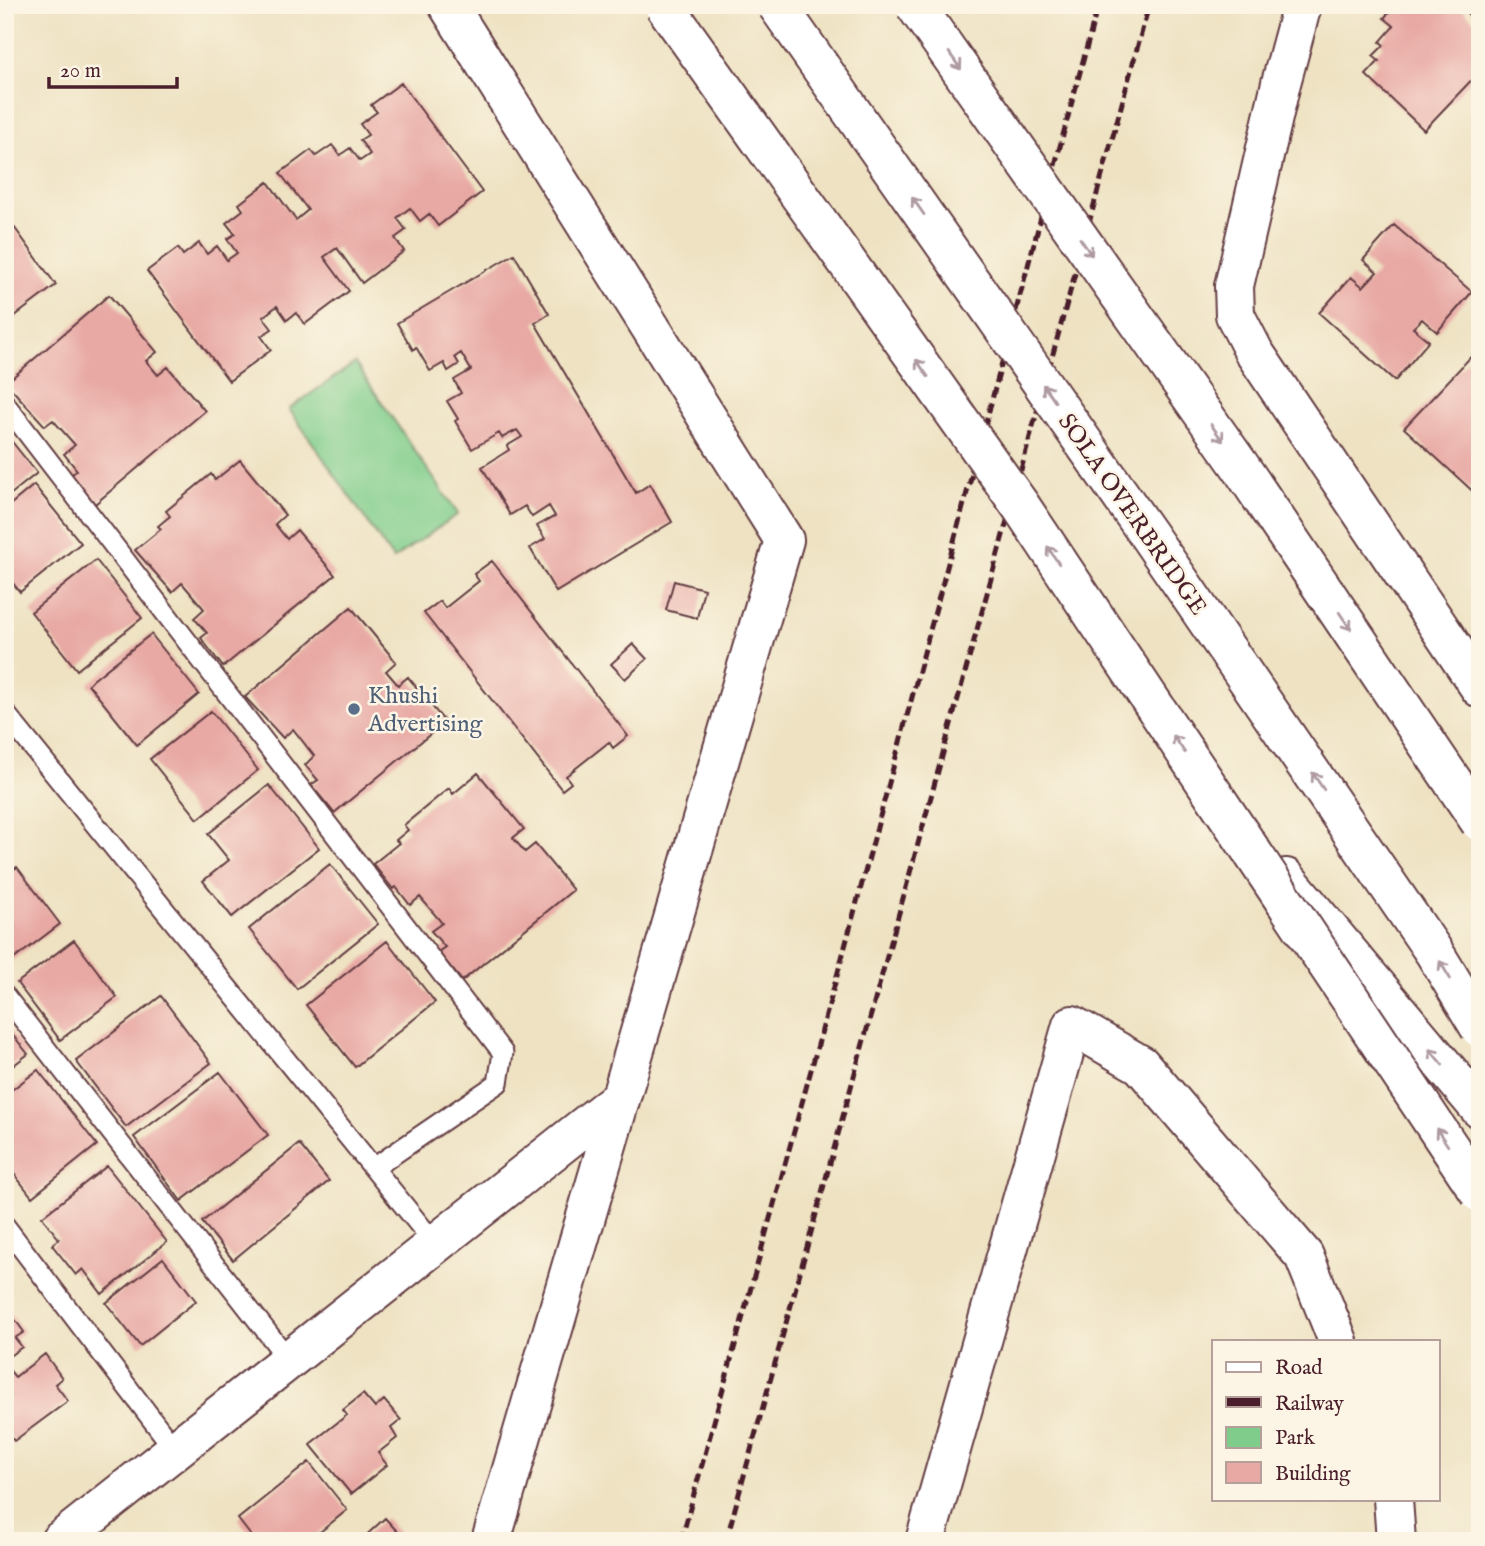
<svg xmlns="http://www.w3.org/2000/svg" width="1485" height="1546" viewBox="0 0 1485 1546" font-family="'IM FELL English',serif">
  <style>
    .green { fill: #80cd8b; stroke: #65765b; stroke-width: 2 }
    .building { fill: #e8a9a4 }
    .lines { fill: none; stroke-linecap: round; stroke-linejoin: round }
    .service-casing { stroke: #633c42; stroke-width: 23 }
    .minor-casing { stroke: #633c42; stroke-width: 42 }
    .tertiary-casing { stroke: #633c42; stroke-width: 42 }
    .trunk-casing { stroke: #633c42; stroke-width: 42 }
    .service { stroke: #fff; stroke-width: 19 }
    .minor { stroke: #fff; stroke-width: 38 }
    .tertiary { stroke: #fff; stroke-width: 38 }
    .trunk { stroke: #fff; stroke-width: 38 }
    .rail { stroke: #4a1f2b; stroke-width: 5; stroke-dasharray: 10 5; stroke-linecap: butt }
    .secondary-bridge-casing { stroke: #633c42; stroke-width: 42; stroke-linecap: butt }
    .trunk-bridge-casing { stroke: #633c42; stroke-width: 42; stroke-linecap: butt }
    .secondary-bridge { stroke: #fff; stroke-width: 38 }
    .trunk-bridge { stroke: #fff; stroke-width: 38 }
    .oneway { stroke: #ae9aa0 }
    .service-dot { fill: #5c6f8a; stroke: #fcf5e5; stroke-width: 2.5 }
    .labels { text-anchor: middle; stroke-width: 5; stroke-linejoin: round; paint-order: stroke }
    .street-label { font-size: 24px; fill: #4a1f2b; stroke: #fcf5e5 }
    .service-label { font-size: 24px; fill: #4e5e75; stroke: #fcf5e5; text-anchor: start }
  </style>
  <rect width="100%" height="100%" fill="#fcf5e5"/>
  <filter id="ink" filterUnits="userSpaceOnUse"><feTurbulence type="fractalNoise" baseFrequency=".0143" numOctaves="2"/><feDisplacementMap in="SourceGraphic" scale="14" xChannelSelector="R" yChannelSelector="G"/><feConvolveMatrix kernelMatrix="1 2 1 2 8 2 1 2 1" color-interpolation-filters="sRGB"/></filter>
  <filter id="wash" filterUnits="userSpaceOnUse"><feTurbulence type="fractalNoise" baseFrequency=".00686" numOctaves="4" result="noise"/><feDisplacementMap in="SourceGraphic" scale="28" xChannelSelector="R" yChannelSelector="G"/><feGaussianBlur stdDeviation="1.57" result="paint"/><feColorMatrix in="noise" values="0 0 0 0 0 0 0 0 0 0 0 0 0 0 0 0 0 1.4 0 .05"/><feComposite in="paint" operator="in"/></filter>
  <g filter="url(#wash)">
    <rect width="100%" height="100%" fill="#eee2c2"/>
    <!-- green -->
    <path class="green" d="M355,363l103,151 -65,45 -104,-150z"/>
    <g id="blocks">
      <!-- building -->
      <path class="building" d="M1396,5h62l22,21v45l-56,59 -58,-55 13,-14 -6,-5 11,-11 -4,-3 14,-16 -10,-8z
        M401,83l81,109 -44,34 -9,-12 -9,7 -10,-13 -13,10 9,12 -11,8 9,13 -42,32 -25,-35 -13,9 25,34 -44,33 -9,-11 -9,7 -10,-14 -14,11 9,12 -11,7 10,14 -42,31 -82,-110 31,-23 5,7 16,-12 8,11 10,-8 10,14 10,-7 -10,-14 8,-5 -9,-11 17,-13 -4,-6 29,-22 28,38 12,-10 -28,-37 31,-23 5,6 16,-11 8,10 10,-7 10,13 10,-7 -10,-14 8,-5 -8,-11 17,-12 -6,-7z
        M9,220l47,65 -49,37 -2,-99z
        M1394,225l78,67 -35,40 -15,-13 -9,9 16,13 -34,40 -76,-68 32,-36 12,10 14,-15 -14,-12z
        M514,254l35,60 -14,9 101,170 14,-9 22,38 -116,70 -26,-44 15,-9 -8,-13 18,-10 -6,-10 -17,11 -7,-11 -15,9 -28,-48 27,-17 -2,-4 15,-9 -5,-7 -15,8 -3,-5 -27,16 -17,-28 3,-2 -11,-18 14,-8 -7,-13 17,-10 -10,-17 -6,4 4,7 -11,7 -4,-8 -14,8 -14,-24 -3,3 -16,-27z
        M109,295l48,57 -11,9 12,14 10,-8 37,44 -110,93 -24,-29 6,-5 -13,-16 11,-9 -22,-25 -8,6 -39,-43z
        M1480,347v151l-76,-70z
        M5,433l32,40 -32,26z
        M240,460l45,55 -10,9 12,15 10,-9 38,45 -112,92 -22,-29 6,-5 -13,-15 10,-9 -22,-26 -10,9 -37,-42 26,-21 -3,-3 12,-10 -4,-5 45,-37 4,6z
        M34,485l47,58 -61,49 -15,-19v-64z
        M96,560l46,58 -65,52 -46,-58z
        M492,561l136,175 -15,12 -4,-6 -43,34 5,7 -9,7 -138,-177 16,-12 5,7 34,-27 -5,-7z
        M674,581l30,8 -7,29 -31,-8z
        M351,607l45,55 -10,9 12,14 10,-8 37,45 -111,91 -23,-28 7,-5 -13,-15 9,-9 -21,-27 -10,9 -38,-41z
        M151,634l48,60 -62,51 -49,-61z
        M633,644l14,15 -22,20 -14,-15z
        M211,711l47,59 -60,49 -48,-60z
        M478,773l46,56 -11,9 12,14 10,-8 38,46 -111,91 -24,-29 7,-5 -14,-16 11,-8 -22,-26 -10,8 -14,-18 -3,2 -20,-25 26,-21 -3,-3 12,-10 -4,-5 45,-37 4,6z
        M269,785l50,63 -87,69 -29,-36 26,-21 -21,-26z
        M330,864l48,60 -81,65 -48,-60z
        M17,867l43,57 -55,42v-90z
        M74,940l43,57 -57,43 -43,-57z
        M387,941l48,61 -80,65 -49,-62z
        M161,996l50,67 -85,64 -50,-66z
        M5,1025l23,29 -23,18z
        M38,1070l59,75 -65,52 -21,-27 -6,4v-79z
        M220,1072l48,63 -87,66 -47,-64z
        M299,1144l30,37 -96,79 -31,-38z
        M107,1166l60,76 -65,52 -19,-25 -7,6 -24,-30 7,-6 -17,-22z
        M163,1258l33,43 -56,45 -34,-43z
        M5,1306l19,26 -9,6 7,9 -17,12z
        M45,1354l17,24 -7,6 13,17 -54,40 -9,-11v-55l5,-4 5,6z
        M363,1394l12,14 9,-8 17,20 -10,8 6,10 -19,15 9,12 -36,29 -41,-50 37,-29 -4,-5z
        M309,1462l38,48 -38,31h-54l-17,-22z
        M385,1518l21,23h-46z"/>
    </g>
  </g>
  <g filter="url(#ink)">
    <use href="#blocks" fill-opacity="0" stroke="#633c42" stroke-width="2"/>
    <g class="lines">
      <!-- service casing -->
      <g class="service-casing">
        <path id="service" d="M5,404l498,649 -5,30 -123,84
          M5,713l430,531
          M5,996l283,363
          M5,1226l171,225"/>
      </g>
      <!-- minor casing -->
      <g class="minor-casing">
        <path id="minor" d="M448,5l336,535 -293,1001
          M1393,1499l3,42
          M60,1541l560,-443
          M925,1541l147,-516 69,40 163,191 34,85"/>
      </g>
      <!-- tertiary casing -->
      <g class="tertiary-casing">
        <path id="tertiary" d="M1302,5l-21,78 -47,203 1,29 19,37 226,336"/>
      </g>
      <!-- trunk casing -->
      <g class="trunk-casing">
        <path id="trunk" d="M1286,878l194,231"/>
      </g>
      <!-- service -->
      <use href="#service" class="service"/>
      <!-- minor -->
      <use href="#minor" class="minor"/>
      <!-- tertiary -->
      <use href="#tertiary" class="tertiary"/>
      <!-- trunk -->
      <use href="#trunk" class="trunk"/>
      <!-- rail -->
      <path class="rail" d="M681,1541l162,-587 255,-949
        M726,1541l423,-1536"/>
      <!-- secondary-bridge casing -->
      <g class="secondary-bridge-casing">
        <path id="secondary-bridge" d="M664,5l356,500 460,688"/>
      </g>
      <!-- trunk-bridge casing -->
      <g class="trunk-bridge-casing">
        <path id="trunk-bridge" d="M777,5l372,531 285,416 46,76
          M915,5l325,461 240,356"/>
      </g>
      <!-- secondary-bridge -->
      <use href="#secondary-bridge" class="secondary-bridge"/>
      <!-- trunk-bridge -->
      <use href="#trunk-bridge" class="trunk-bridge"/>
    </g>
    <!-- one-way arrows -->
    <defs><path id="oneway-shaft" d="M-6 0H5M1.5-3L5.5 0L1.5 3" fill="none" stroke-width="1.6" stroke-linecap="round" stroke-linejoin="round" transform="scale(1.75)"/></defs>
    <g class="oneway">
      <use href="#oneway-shaft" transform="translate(955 61) rotate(55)"/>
      <use href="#oneway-shaft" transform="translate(918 206) rotate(-125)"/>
      <use href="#oneway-shaft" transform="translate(1086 247) rotate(55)"/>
      <use href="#oneway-shaft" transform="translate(922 368) rotate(-125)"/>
      <use href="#oneway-shaft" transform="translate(1049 393) rotate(-125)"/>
      <use href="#oneway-shaft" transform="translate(1217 433) rotate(55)"/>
      <use href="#oneway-shaft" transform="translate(1053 555) rotate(-124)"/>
      <use href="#oneway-shaft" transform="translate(1345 621) rotate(56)"/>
      <use href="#oneway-shaft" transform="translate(1179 744) rotate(-124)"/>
      <use href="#oneway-shaft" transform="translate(1318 781) rotate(-124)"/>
      <use href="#oneway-shaft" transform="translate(1445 970) rotate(-121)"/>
      <use href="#oneway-shaft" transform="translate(1436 1057) rotate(-130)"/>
      <use href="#oneway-shaft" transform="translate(1442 1137) rotate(-124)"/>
    </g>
  </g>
  <!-- markers -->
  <circle class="service-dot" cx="354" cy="709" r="7"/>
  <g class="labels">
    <!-- street labels -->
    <g class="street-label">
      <text transform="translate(1133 514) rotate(55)" y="8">SOLA OVERBRIDGE</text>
    </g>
    <!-- service labels -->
    <g class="service-label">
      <text x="368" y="703">Khushi<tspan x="368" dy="28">Advertising</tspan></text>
    </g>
  </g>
  <!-- margin -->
  <rect width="1485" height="1546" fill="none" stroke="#fcf5e5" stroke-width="28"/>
  <!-- legend -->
  <rect x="1212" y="1340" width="228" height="161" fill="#fcf5e5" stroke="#b59f9b" stroke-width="2"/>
  <rect x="1226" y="1362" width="35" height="10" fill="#ffffff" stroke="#b59f9b" stroke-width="2"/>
  <text x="1275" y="1374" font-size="21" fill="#4a1f2b">Road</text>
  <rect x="1226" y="1397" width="35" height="10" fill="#4a1f2b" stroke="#b59f9b" stroke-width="2"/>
  <text x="1275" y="1410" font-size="21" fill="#4a1f2b">Railway</text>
  <rect x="1226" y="1427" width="35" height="21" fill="#80cd8b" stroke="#b59f9b" stroke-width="2"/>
  <text x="1275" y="1444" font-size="21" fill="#4a1f2b">Park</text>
  <rect x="1226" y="1462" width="35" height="21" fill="#e8a9a4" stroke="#b59f9b" stroke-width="2"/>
  <text x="1275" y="1480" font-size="21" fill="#4a1f2b">Building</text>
  <!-- scale -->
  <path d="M49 77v10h128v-10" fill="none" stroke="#4a1f2b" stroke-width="3.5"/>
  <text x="60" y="77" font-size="21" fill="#4a1f2b" stroke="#fcf5e5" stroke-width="5" paint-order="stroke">20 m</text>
</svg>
